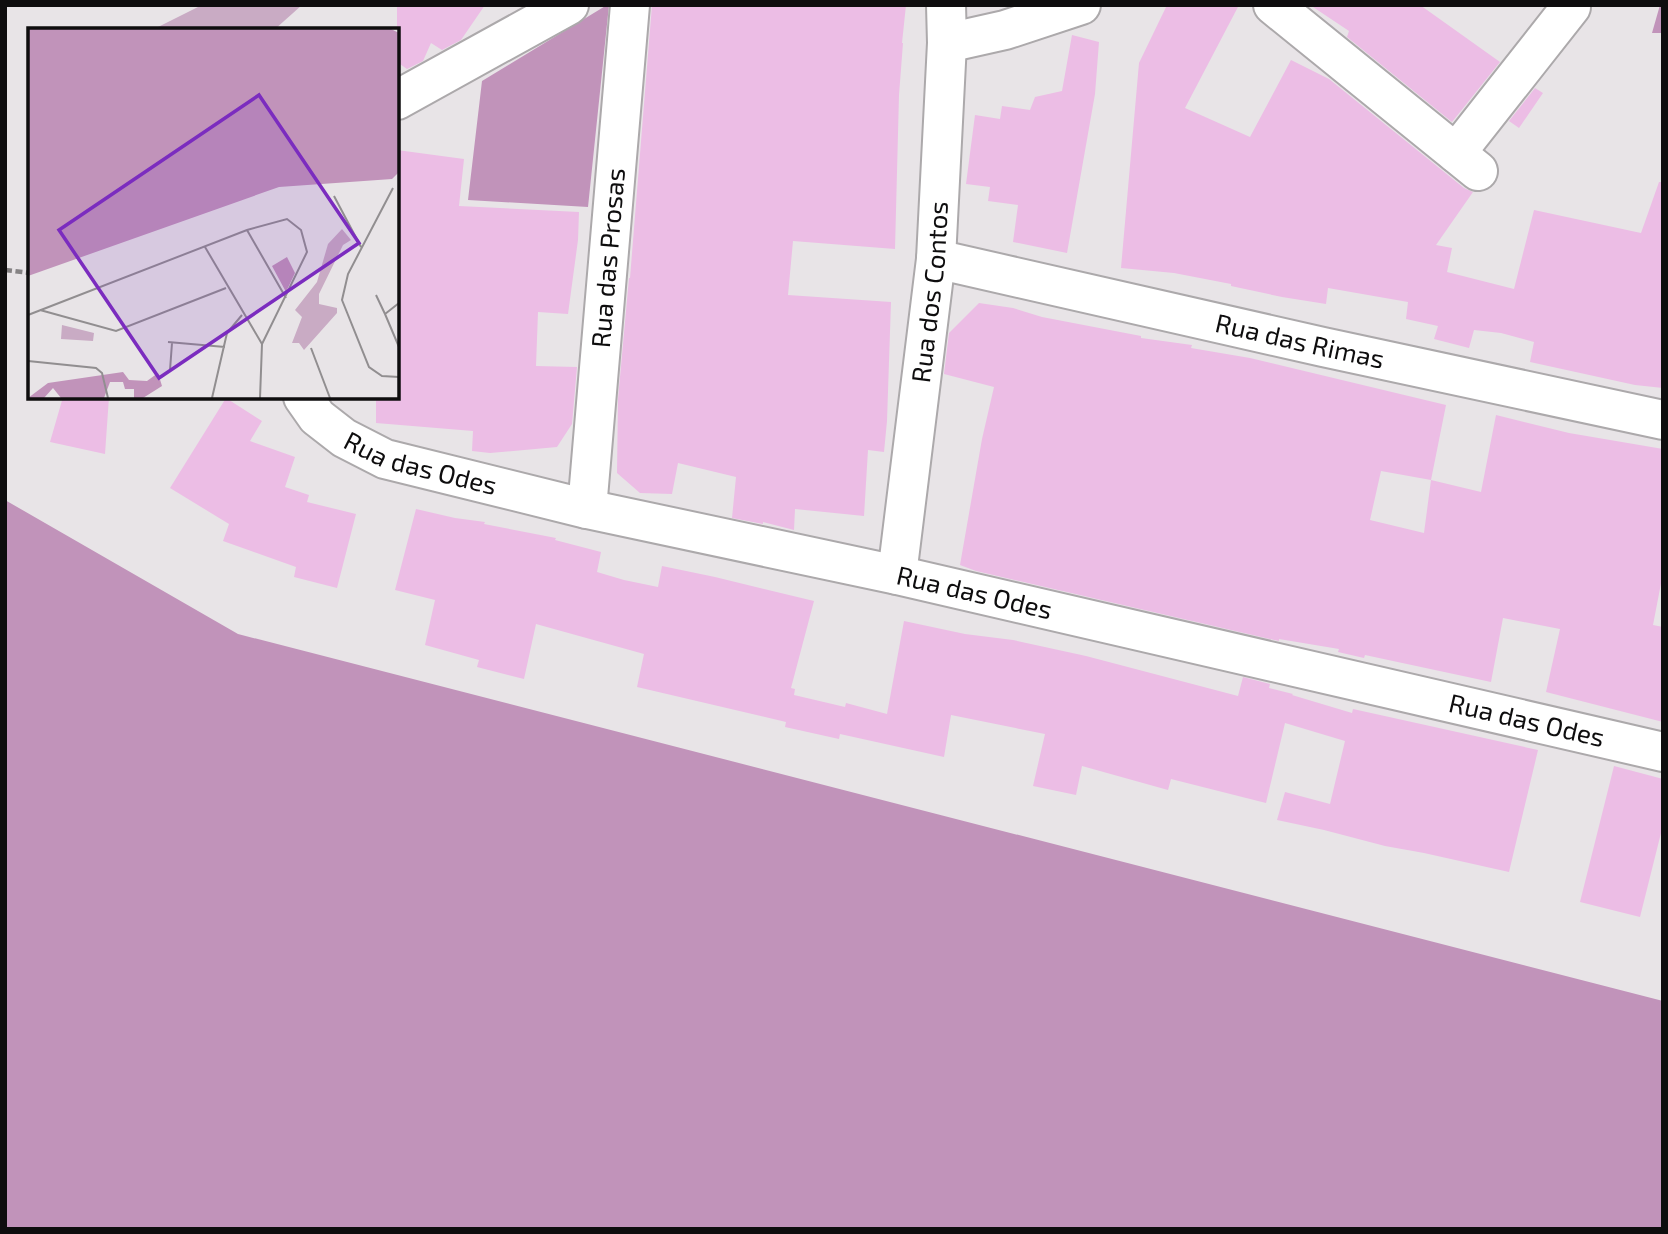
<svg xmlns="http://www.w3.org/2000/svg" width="1668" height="1234" viewBox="0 0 1668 1234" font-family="'Exo 2',sans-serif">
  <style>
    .green { fill: #c9abc4 }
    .forest { fill: #c193ba }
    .building { fill: #ecbde5; fill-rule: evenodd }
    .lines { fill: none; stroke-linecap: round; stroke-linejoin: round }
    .minor-casing { stroke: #aca9ab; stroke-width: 42 }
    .path { stroke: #858284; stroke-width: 4.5; stroke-dasharray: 7 3.5; stroke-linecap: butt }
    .minor { stroke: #fff; stroke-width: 38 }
    .labels { text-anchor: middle; stroke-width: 5; stroke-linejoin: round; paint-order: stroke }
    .street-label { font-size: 26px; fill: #0e0d0e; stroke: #fff }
    .inset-road { fill: none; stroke: #918e90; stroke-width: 2 }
    .view { fill: #7b2cbf; fill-opacity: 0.15; stroke: #7b2cbf; stroke-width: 3.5 }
    .inset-edge { fill: none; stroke: #0e0d0e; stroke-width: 3.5 }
  </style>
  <rect width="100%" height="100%" fill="#e8e4e7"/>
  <!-- green -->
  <path class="green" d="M202,5h100l-28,25h-122z"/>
  <!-- forest -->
  <path class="forest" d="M607,5h2l-21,202 -120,-7 14,-119z
    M1660,5h3v28h-11z
    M5,500l233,134 1425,367v228h-1658z"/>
  <!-- building -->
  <path class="building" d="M397,5h88l-24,35 -19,10 -11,-7 -8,18 -16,8 -10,-7z
    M652,5h254l-4,38h1l-4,52 -4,154 -102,-8 -5,54 103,7 -4,119 -3,31 -16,-2 -4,66 -69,-7 -1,21 -31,-8v2l-31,-6 4,-41 -58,-14 -6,31 -32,-1 -23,-20 1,-74 11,-121h1z
    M1167,5h72l-54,103 65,29 41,-77 38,19 135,109 9,4 -37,53 16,3 -5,24 67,17 20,-79 107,23 18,-51h4v206l-28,-3 -105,-23 4,-20 -33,-9 -27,-3 -5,18 -35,-9 4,-13 -32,-7 2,-17 -80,-14 -2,16 -44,-7 -51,-11v-2l-57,-11 -53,-5 18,-205z
    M1310,5h110l80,57 -48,60 -105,-85 2,-6z
    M1072,35l27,7 -4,52 -28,159 -54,-11 5,-37 -30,-4 2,-14 -24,-3 9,-69 25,4 2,-13 28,4 5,-13 27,-6z
    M1535,88l8,5 -24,35 -10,-7z
    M397,150l67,9 -5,47 120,6 -1,28 -10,74 -30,-2 -2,54 41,1 -5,57 -15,23 -67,6 -18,-2 1,-20 -97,-8v-26h21z
    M979,303l34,5 29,9 99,19v2l51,7 -1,3 59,10 196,47 -15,75 50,12 15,-77 73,18 94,16v124l-10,52 10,2v95l-117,-30 14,-63 -57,-11 -12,64 -126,-27 -1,3 -26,-6 1,-3 -60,-10v2l-303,-70 -16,-6 22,-126 12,-52 -50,-13 5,-41zM1381,471l50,9 -7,53 -54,-13z
    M63,397h46l-4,57 -55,-12z
    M226,398l36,23 -12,20 45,16 -10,30 24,8 -2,7 49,12 -19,74 -43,-11 2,-10 -73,-26 6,-17 -59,-36z
    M416,509l39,9 30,4 -1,2 72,14 -1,2 46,12 -4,20 27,8 34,7 4,-21 53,11 99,24 -23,87 4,1 -1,6 51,12 1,-4 41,11 17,-93 61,13 48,6 73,16 152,40 5,-19 27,7 -1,4 24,6 -1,1 60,18 1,-4 185,41 -29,122 -85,-19 -39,-7 -61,-16 -47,-10 8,-28 45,12 15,-63 -60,-18 -19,80 -95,-24 -3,11 -86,-24 -6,29 -43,-9 12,-52 -94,-19 -7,42 -104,-23 -1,5 -54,-12 1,-5 -149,-35 7,-33 -108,-30 -12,55 -47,-12 2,-7 -54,-15 10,-45 -40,-10z
    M1614,766l49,13v46l-23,92 -60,-15z"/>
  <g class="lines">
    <!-- minor casing -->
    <g class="minor-casing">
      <g id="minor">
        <path d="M1273,5l205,166"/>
        <path d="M947,43l58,-13 76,-25"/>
        <path d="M397,100l172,-95"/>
        <path d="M1456,153l115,-146"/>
        <path id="s1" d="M936,259l387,88 340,73"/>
        <path id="s2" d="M303,397l14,20 27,21 41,21 202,50 310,66 766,177"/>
        <path id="s3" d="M587,509l43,-504"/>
        <path id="s4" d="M897,575l39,-316 11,-216 -1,-38"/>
      </g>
    </g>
    <!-- path -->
    <path class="path" d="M5,270l25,3"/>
    <!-- minor -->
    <use href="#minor" class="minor"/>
  </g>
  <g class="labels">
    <!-- street labels -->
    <g class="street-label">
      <text dy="9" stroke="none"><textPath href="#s3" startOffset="252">Rua das Prosas</textPath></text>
      <text dy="9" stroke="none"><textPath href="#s4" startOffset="285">Rua dos Contos</textPath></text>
      <text dy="9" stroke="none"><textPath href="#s1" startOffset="373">Rua das Rimas</textPath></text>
      <text dy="9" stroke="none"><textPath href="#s2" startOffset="140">Rua das Odes</textPath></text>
      <text dy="9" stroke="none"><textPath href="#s2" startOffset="709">Rua das Odes</textPath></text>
      <text dy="9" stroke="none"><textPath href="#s2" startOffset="1276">Rua das Odes</textPath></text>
    </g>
  </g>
  <!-- overview -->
  <g transform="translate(28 28)">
    <rect width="371" height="371" fill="#e8e4e7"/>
    <path d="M314,201l9,11 -8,5 -24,49v10l18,4v5l-33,37 -5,-7h-7l10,-26 -7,-7 22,-28 11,-38zM34,297l32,8 -1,8 -32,-2z" fill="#c9abc4"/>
    <path d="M0,1h363l8,4v139l-7,7 -113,8 -251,89zM259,229l8,16 -9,19 -14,-26zM95,344l6,8 18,1 11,-8 4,13 -19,12h-9v-9h-9l-2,-7h-13l-6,16h-43l-8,-10 -9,10h-16l20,-15z" fill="#c193ba"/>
    <path class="inset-road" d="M365,160l-45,86 -6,26 27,67 13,9 17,1M306,168l27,51M219,202l39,68M177,219l57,97M348,267l9,19M371,275l-14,11 14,33M12,282l76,21 110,-43M0,287l219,-85 40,-11 14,11 6,22 -45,92 -2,54M140,314l57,5M283,320l19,50M0,333l68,7 6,5 6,25M142,342l2,-27M184,370l15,-65 15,-18"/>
    <path class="view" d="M231,67l100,148 -200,135 -100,-148z"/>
    <rect width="371" height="371" class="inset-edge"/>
  </g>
  <!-- border -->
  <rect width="1668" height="1234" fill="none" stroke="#0e0d0e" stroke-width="14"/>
</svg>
